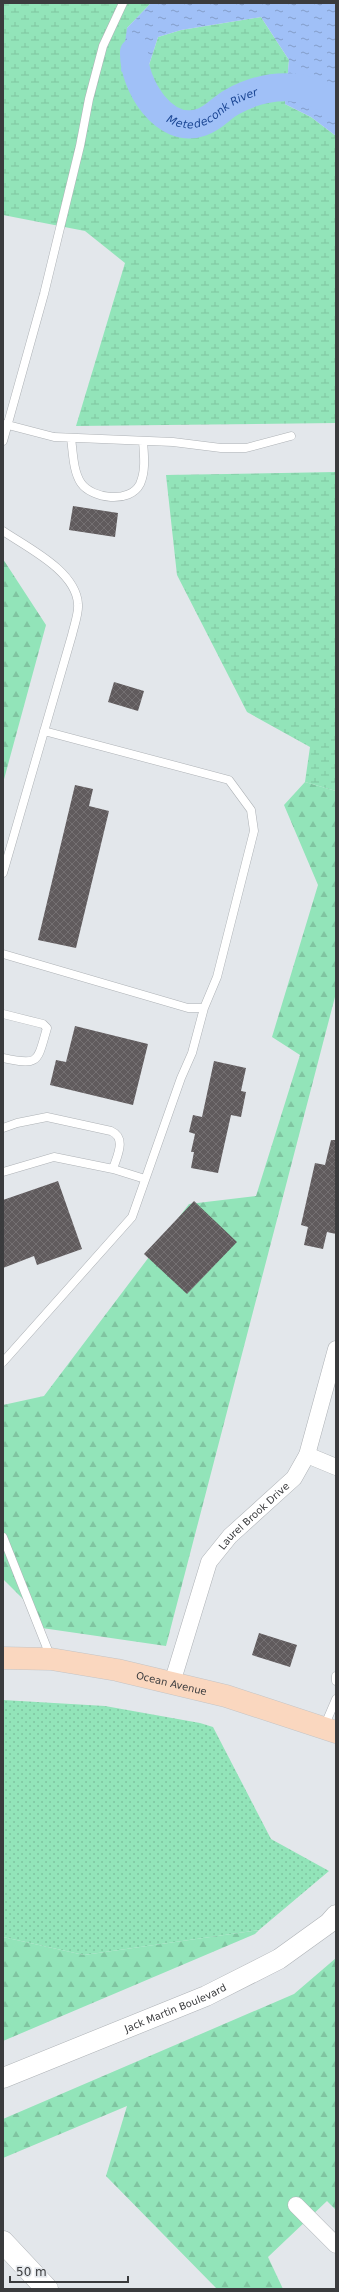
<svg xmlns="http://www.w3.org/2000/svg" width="339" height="2292" viewBox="0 0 339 2292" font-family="'DejaVu Sans',sans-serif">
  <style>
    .grass { fill: url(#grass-dots) }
    .forest { fill: url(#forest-firs) }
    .wetland { fill: url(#wetland-marsh) }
    .water { fill: url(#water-ripples) }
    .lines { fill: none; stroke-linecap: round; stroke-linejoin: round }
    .river { stroke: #a0c0f7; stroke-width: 28 }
    .building { fill: url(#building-cross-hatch) }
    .service-casing { stroke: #aeb2b6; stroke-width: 9 }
    .minor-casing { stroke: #aeb2b6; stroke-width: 17 }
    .tertiary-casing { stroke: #aeb2b6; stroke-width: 21 }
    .secondary-casing { stroke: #aeb2b6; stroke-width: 23 }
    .primary-casing { stroke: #c4c4c5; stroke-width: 23 }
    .service { stroke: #fff; stroke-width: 8 }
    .minor { stroke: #fff; stroke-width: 16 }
    .tertiary { stroke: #fff; stroke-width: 20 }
    .secondary { stroke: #fff; stroke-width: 22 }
    .primary { stroke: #fad7bf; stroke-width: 22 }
    .labels { text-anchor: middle; stroke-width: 4; stroke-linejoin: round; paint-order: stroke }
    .street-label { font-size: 10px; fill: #3a3b3d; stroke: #e3e7eb }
    .water-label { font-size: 11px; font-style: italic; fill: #1a4593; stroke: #e3e7eb }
  </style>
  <defs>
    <pattern id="grass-dots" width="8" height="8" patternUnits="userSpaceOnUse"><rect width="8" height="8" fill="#92e4b9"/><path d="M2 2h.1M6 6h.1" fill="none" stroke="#7fc4a0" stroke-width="1.8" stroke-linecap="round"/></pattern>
    <pattern id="forest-firs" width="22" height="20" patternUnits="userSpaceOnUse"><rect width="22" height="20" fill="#92e4b9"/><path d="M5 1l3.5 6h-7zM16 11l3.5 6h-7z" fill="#7fc4a0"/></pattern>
    <pattern id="wetland-marsh" width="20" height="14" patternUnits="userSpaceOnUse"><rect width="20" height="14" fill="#92e4b9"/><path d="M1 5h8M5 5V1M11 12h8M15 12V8" fill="none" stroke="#7fc4a0"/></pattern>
    <pattern id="water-ripples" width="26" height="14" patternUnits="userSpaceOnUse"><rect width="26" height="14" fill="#a0c0f7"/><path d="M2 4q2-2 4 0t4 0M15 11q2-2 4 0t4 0" fill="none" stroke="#839dc9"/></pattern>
    <pattern id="building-cross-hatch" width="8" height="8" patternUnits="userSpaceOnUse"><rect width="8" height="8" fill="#605b5d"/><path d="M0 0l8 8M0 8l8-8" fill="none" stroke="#747072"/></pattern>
  </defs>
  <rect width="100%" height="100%" fill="#e3e7eb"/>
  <!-- grass -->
  <path class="grass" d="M3,1700l102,6 95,17 13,4 58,112 58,32 -70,59 -175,25 -81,-18z"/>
  <!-- forest -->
  <path class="forest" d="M3,559l43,66 -43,158z
    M305,782l31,9v202l-170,653 -131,-19 -7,-23 -25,-25v-174l41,-9 145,-192 67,-8 44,-141 -28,-18 46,-152 -34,-80z
    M259,1930l-4,4 -252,107v-104l81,18z
    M336,1958v252l-9,-9 -59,56 15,32h-66l-111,-113 21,-70 -124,52v-39l291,-125z"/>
  <!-- wetland -->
  <path class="wetland" d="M3,3h148l-24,25 18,63 3,-23 10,-31 23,-7 80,-13 28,43 -4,44 26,13 25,19v287l-260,3 49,-163 -40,-32 -82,-16z
    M336,472v319l-31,-9 5,-35 -63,-35 -70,-137 -11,-100z"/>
  <!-- water -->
  <path class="water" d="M151,3h185v133l-25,-19 -26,-13 4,-44 -28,-43 -80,13 -23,7 -10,31 -3,24 -24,-21 6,-43z"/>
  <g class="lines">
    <!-- river -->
    <path class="river" id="s1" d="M134,52c-1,32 30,84 68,70 12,-4 19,-14 30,-20 32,-18 76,-23 104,5"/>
  </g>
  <!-- building -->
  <path class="building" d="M73,506l45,7 -3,24 -46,-7z
    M114,682l30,9 -6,20 -30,-9z
    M75,785l18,4 -4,17 20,5 -33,137 -38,-8z
    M75,1026l73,18 -15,61 -83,-20 6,-25 10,2z
    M214,1061l32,7 -5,23 5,1 -5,25 -10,-2 -13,58 -27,-5 3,-16h-3l4,-18 -6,-2 4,-17 9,2z
    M331,1140h5v94l-9,-2 -4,17 -19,-4 4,-18 -7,-2 14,-62 10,2z
    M58,1181l24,68 -45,16 -3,-9 -31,12v-68z
    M194,1201l43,41 -50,52 -43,-40z
    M259,1633l38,12 -7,22 -38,-12z"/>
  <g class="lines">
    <!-- service casing -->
    <g class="service-casing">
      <path id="service" d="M4,424l50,13 119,5 48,6h25l45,-12
        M71,438c2,14 2,33 10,45 11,16 49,21 59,1 6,-13 4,-29 3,-43
        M3,441l41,-147 36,-148 9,-47 14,-53 20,-43
        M3,531c25,17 73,40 75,73 1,9 -4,22 -6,31l-69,238
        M3,954l185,54h16l13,-31 37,-146 -3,-21 -22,-30 -185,-49
        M3,1014l40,10 4,4c-10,34 -7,38 -44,30
        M3,1128l14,-5 30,-6 64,14c16,7 6,25 2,38
        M3,1172l51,-15 59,12 32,10
        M3,1362l129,-145 49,-139 11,-25 12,-45
        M3,1537l48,121
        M336,1676v5
        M324,1727l12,-28"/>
    </g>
    <!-- minor casing -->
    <g class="minor-casing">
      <g id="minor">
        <path d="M307,1455l29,12"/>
        <path id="s2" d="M172,1683l37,-121 21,-26 64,-58 13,-23 29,-106"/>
        <path d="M296,2205l40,40"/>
      </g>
    </g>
    <!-- tertiary casing -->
    <g class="tertiary-casing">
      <g id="tertiary">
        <path id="s3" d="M3,2078l203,-82 73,-37 50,-36 7,-8"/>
      </g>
    </g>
    <!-- secondary casing -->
    <g class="secondary-casing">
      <path id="secondary" d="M3,2242l44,47"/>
    </g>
    <!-- primary casing -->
    <g class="primary-casing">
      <g id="primary">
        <path id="s4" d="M3,1658l48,1 66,11 109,26 110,36"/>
      </g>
    </g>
    <!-- service -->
    <use href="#service" class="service"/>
    <!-- minor -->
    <use href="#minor" class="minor"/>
    <!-- tertiary -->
    <use href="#tertiary" class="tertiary"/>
    <!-- secondary -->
    <use href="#secondary" class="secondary"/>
    <!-- primary -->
    <use href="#primary" class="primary"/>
  </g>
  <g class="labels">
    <!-- street labels -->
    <g class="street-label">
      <text dy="4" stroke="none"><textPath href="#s2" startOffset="191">Laurel Brook Drive</textPath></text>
      <text dy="4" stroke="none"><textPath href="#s4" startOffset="171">Ocean Avenue</textPath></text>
      <text dy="4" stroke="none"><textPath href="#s3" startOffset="186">Jack Martin Boulevard</textPath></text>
    </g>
    <!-- water labels -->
    <g class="water-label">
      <text dy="4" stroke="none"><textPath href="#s1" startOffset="126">Metedeconk River</textPath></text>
    </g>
  </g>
  <!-- border -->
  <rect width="339" height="2292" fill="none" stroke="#3a3b3d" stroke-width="8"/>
  <!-- scale -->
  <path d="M10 2276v6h118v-6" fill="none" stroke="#3a3b3d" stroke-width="2"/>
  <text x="16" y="2276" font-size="12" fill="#3a3b3d" stroke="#e3e7eb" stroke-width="3" paint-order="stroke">50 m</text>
</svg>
